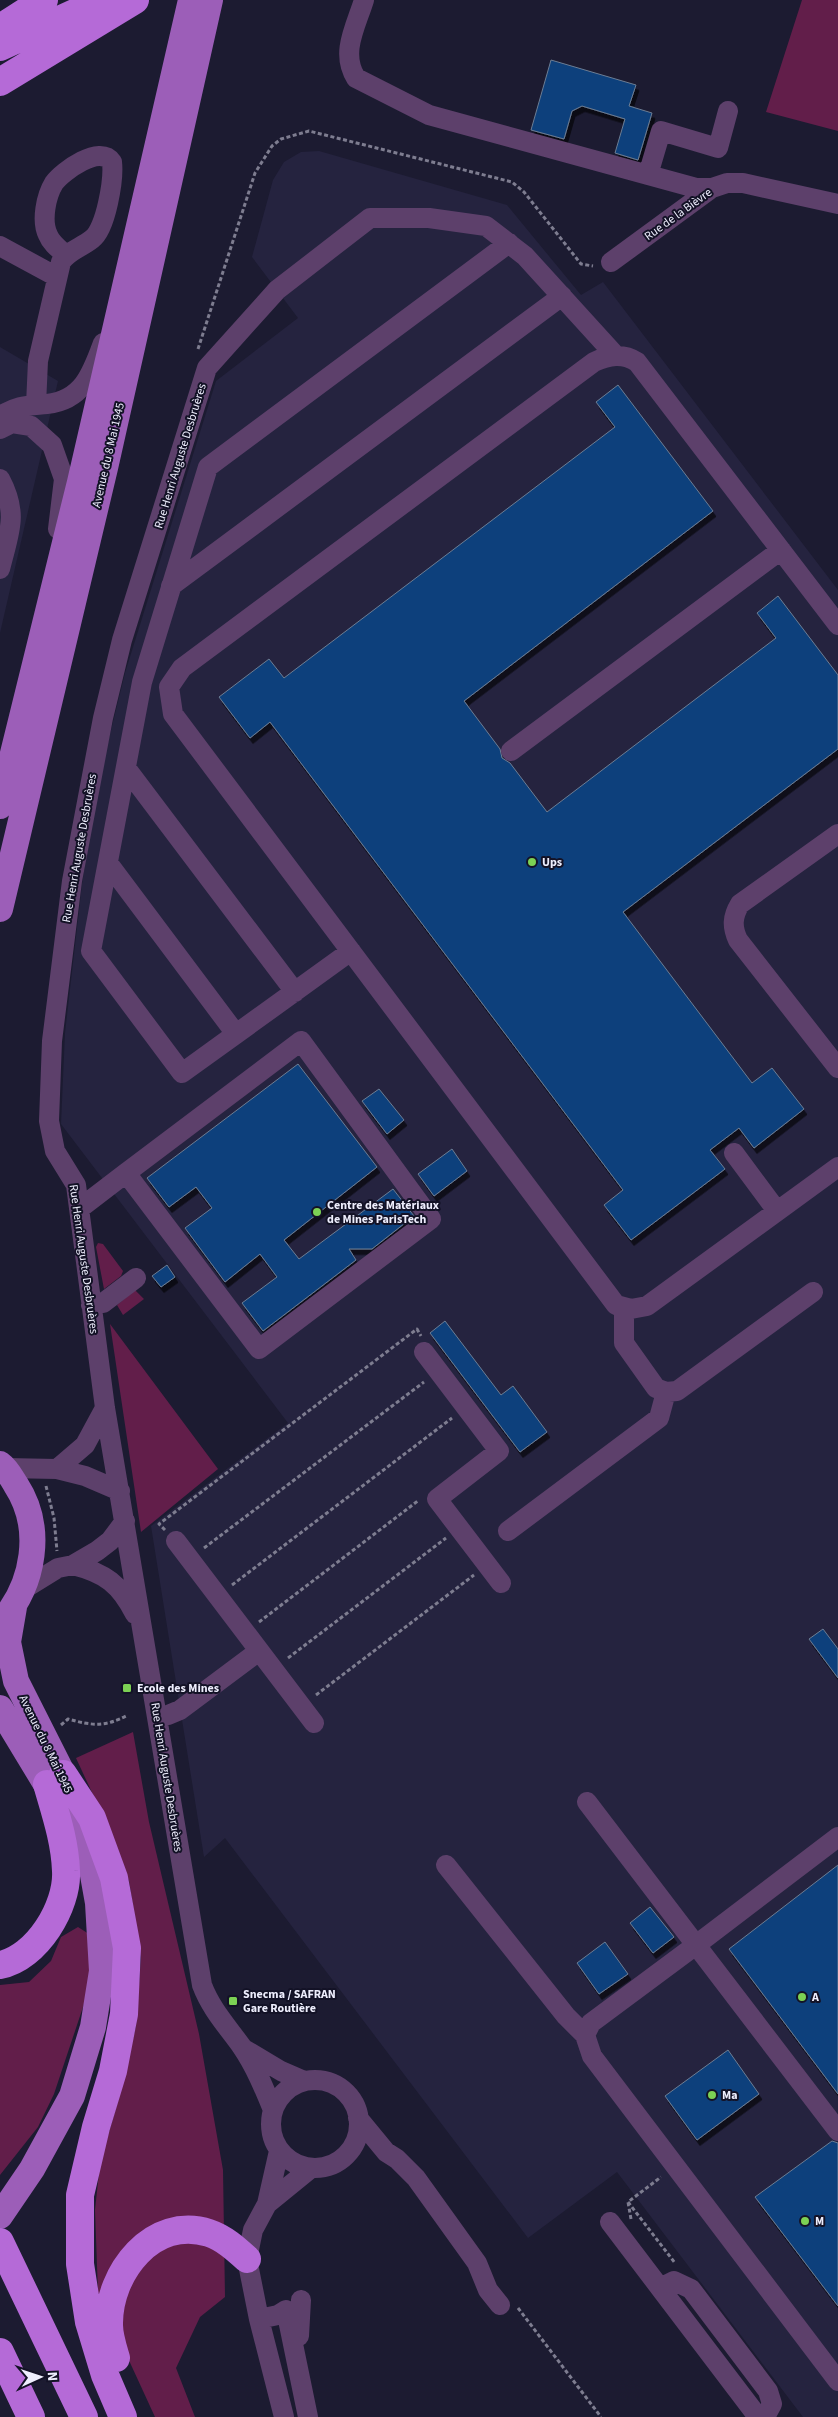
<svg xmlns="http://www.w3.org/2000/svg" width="838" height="2417" viewBox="0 0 838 2417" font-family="'Source Sans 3',sans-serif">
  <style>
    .built { fill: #25233f }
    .green { fill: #621e4a }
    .building { fill: #0c407b; stroke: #6c7d94; filter: url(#shadow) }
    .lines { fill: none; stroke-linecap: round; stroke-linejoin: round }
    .path { stroke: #7e7d90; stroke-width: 3; stroke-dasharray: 4 2.5; stroke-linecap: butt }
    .minor { stroke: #5d406b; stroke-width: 20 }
    .major { stroke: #9c5eb8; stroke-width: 26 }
    .highway { stroke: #b56ad7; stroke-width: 28 }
    .poi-dot { fill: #7cd154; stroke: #131226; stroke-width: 2 }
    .labels { text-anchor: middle; stroke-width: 4; stroke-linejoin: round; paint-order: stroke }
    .street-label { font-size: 12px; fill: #eeeefd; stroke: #131226 }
    .poi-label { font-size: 12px; font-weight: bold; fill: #eeeefd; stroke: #131226; text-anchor: start }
  </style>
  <defs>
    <filter id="shadow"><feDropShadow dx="3" dy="5.5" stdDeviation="0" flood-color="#0009"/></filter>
  </defs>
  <rect width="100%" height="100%" fill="#1c1b31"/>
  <!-- built -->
  <path class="built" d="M319,151l188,54 74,90 22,-13 235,308v1827h-35l-186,-245 -89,66 -303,-400 -21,19 -53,-331 137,-103 -227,-299 4,-91 17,-149 16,-101 27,-110 91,-292 82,-63 -46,-61 21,-77 11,-18 17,-10z
    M0,347l58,34 -58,252z"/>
  <!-- green -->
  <path class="green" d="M802,0h36v131l-72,-19z
    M98,1243l5,1 20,27 -2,5 -17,13 -8,-42z
    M135,1290l9,9 -21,16 -6,-10z
    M110,1324l108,145 -77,63z
    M133,1732l16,90 50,212 24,136 2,127 -25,20 -24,51 19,49h-40l-57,-124 -3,-83 5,-47 18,-62 18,-75 5,-69 -12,-76 -28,-69 -25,-54z
    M78,1927l14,9 2,38 -40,120 -16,33 -38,48v-190l29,-3 22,-21 10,-24z"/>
  <!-- building -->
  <path class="building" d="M551,60l85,25 -7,21 23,7 -14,47 -23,-7 10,-34 -43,-13 -10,5 -8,28 -33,-9z
    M618,385l95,126 -249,190 36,48 2,9 8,5 37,49 229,-174 -19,-25 21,-17 60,79v74l-215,163 129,171 20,-15 32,41 -50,39 -15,-20 -29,22 15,19 -94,71 -27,-35 19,-15 -353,-468 -20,16 -31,-41 50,-38 15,19 331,-251 -19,-25z
    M298,1064l79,103 -93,73 15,19 94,-70 21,27 -42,33h-23l7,11 -93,71 -21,-28 35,-26 -17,-23 -35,28 -40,-54 27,-20 -16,-21 -27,20 -22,-29z
    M379,1089l25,31 -17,14 -25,-33z
    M452,1149l15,22 -33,25 -16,-22z
    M167,1265l8,12 -14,10 -9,-11z
    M445,1321l56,74 12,-9 34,46 -27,20 -90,-119z
    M823,1629l15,20v29l-29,-39z
    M838,1865v229l-109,-145z
    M650,1907l24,30 -21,16 -23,-30z
    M605,1942l23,32 -29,20 -22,-31z
    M728,2050l31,44 -62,46 -32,-44z
    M832,2141l6,2v163l-83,-109z"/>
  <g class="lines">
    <!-- path -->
    <path class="path" d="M198,349l57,-176 17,-27 9,-7 28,-8 203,51 12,10 57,72 12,2
      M46,1486l8,32 3,33
      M165,1530l-6,-6 258,-195 4,7
      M204,1548l220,-166
      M232,1585l220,-167
      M259,1622l160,-122
      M288,1658l158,-120
      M316,1695l158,-120
      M61,1725l7,-6c25,7 37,8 60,-4
      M628,2202l47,61
      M631,2219l-3,-17 33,-25
      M518,2308l83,109"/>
    <!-- minor -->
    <path class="minor" d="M364,0c-8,26 -24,53 -8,78l73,37 267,73h16
      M648,175l13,-44 57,17 10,-37
      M0,246l57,31
      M611,262l101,-74 15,-5h16l95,21
      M36,405l2,-44 23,-99c8,-12 20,-14 31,-23 14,-10 22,-60 20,-77 -12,-18 -49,9 -58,21 -8,13 -13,38 -6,52 3,8 11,14 18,20
      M0,416c19,-11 26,-10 47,-12 36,-4 45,-31 56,-61
      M0,429l12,-6 19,3 21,19 12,34 -6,50
      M0,479c19,36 9,53 0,90
      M171,586l391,-290
      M838,625l-201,-263c-14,-9 -28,-7 -43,0l-412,306 -13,19 4,27 443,591 15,4 16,-3 191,-139
      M511,751l270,-201
      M126,768l169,224
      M838,834l-98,70c-8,13 -8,23 -2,36l100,128
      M108,863l128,171
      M351,951l-169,122 -91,-122 51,-269 66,-215 301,-224
      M734,1153l43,58
      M79,1209l47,-36 133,176 172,-130 -130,-178 -175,132
      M91,1305l12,-2 33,-25
      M624,1308v35l32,45 10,4 11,-1 136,-99
      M424,1352l75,99 -62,48 64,84
      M5,1468l52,1 28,7 35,15
      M57,1469l28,-24 20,-37
      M508,1531l151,-113 7,-26
      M176,1541l138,182
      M73,1565c32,8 47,19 62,49
      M24,1589l34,-21 15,-3 24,-14 13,-10 15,-20
      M157,1716l11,-1 12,-5 79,-59
      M587,1802l109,143 -105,78 -6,12 7,21 246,325
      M838,1837l-142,108 142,186
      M446,1865l120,151 19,19
      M244,2049l37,22 23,10
      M271 2124a44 44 0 1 1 88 0a44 44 0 1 1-88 0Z
      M273,2110c-9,-22 -18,-44 -31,-63 -15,-21 -31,-38 -40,-62l-97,-577 -29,-223 -21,-34 -6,-30 3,-80 20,-160 31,-163 19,-78 85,-272 70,-78 93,-72h59l57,8 39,30 91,100
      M358,2118l28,34 11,7 19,19 61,85 11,27 12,15
      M279,2151l-12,53 -14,26 -6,29 12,60 25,98
      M267,2204l43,-35
      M610,2222l148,195
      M660,2288l14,-7 17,8 77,102 4,13 -7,13
      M259,2319l19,-4 8,-5 22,107
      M299,2336l2,-36"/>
    <!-- major -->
    <path class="major" d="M0,806l80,-324 111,-482
      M0,909l105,-441 105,-468
      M0,1464c7,5 11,13 16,21 28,43 18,99 -14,136
      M0,1708l58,96
      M0,2216l32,-47 40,-73 21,-69 9,-56 -4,-68 -12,-67 -23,-62 -47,-93 -8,-39 6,-35"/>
    <!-- highway -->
    <path class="highway" d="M0,28l44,-28
      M0,47l103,-47
      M0,82l135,-82
      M63,1774l29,44 22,60 13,70 -3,66 -11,57 -17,56 -16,68v69l9,58 16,53 18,42
      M0,1965c37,-7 68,-59 66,-94 -1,-30 -11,-59 -19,-87
      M0,2242l84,175
      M0,2352l31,65
      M116,2358c-3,-10 -7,-22 -7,-33 -1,-52 44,-110 100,-92 15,5 27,16 38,26"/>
  </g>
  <!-- markers -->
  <g class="poi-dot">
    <circle cx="532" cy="862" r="5"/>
    <circle cx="317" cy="1212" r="5"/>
    <rect x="122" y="1683" width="10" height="10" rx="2.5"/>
    <circle cx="802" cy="1997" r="5"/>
    <rect x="228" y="1996" width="10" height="10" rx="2.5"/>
    <circle cx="712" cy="2095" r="5"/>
    <circle cx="805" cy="2221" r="5"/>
  </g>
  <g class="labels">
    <!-- street labels -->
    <g class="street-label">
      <text transform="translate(678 214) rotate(-36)" y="4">Rue de la Bièvre</text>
      <text transform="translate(108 455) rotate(-77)" y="4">Avenue du 8 Mai 1945</text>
      <text transform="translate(180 456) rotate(-73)" y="4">Rue Henri Auguste Desbruères</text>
      <text transform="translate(79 848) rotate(-80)" y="4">Rue Henri Auguste Desbruères</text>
      <text transform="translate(84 1259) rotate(82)" y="4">Rue Henri Auguste Desbruères</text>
      <text transform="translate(46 1744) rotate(64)" y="4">Avenue du 8 Mai 1945</text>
      <text transform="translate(167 1777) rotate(81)" y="4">Rue Henri Auguste Desbruères</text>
    </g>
    <!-- poi labels -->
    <g class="poi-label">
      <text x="542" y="866">Ups</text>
      <text x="327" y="1209">Centre des Matériaux<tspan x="327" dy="14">de Mines ParisTech</tspan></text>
      <text x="137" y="1692">Ecole des Mines</text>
      <text x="243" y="1998">Snecma / SAFRAN<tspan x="243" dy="14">Gare Routière</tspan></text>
      <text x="812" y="2001">A</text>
      <text x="722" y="2099">Ma</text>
      <text x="815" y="2225">M</text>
    </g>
  </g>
  <!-- north arrow -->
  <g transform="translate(40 2377) rotate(87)" stroke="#131226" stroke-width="4" paint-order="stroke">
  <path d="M0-4L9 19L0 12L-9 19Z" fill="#eeeefd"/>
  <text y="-8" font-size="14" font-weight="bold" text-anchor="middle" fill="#eeeefd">N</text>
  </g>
</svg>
